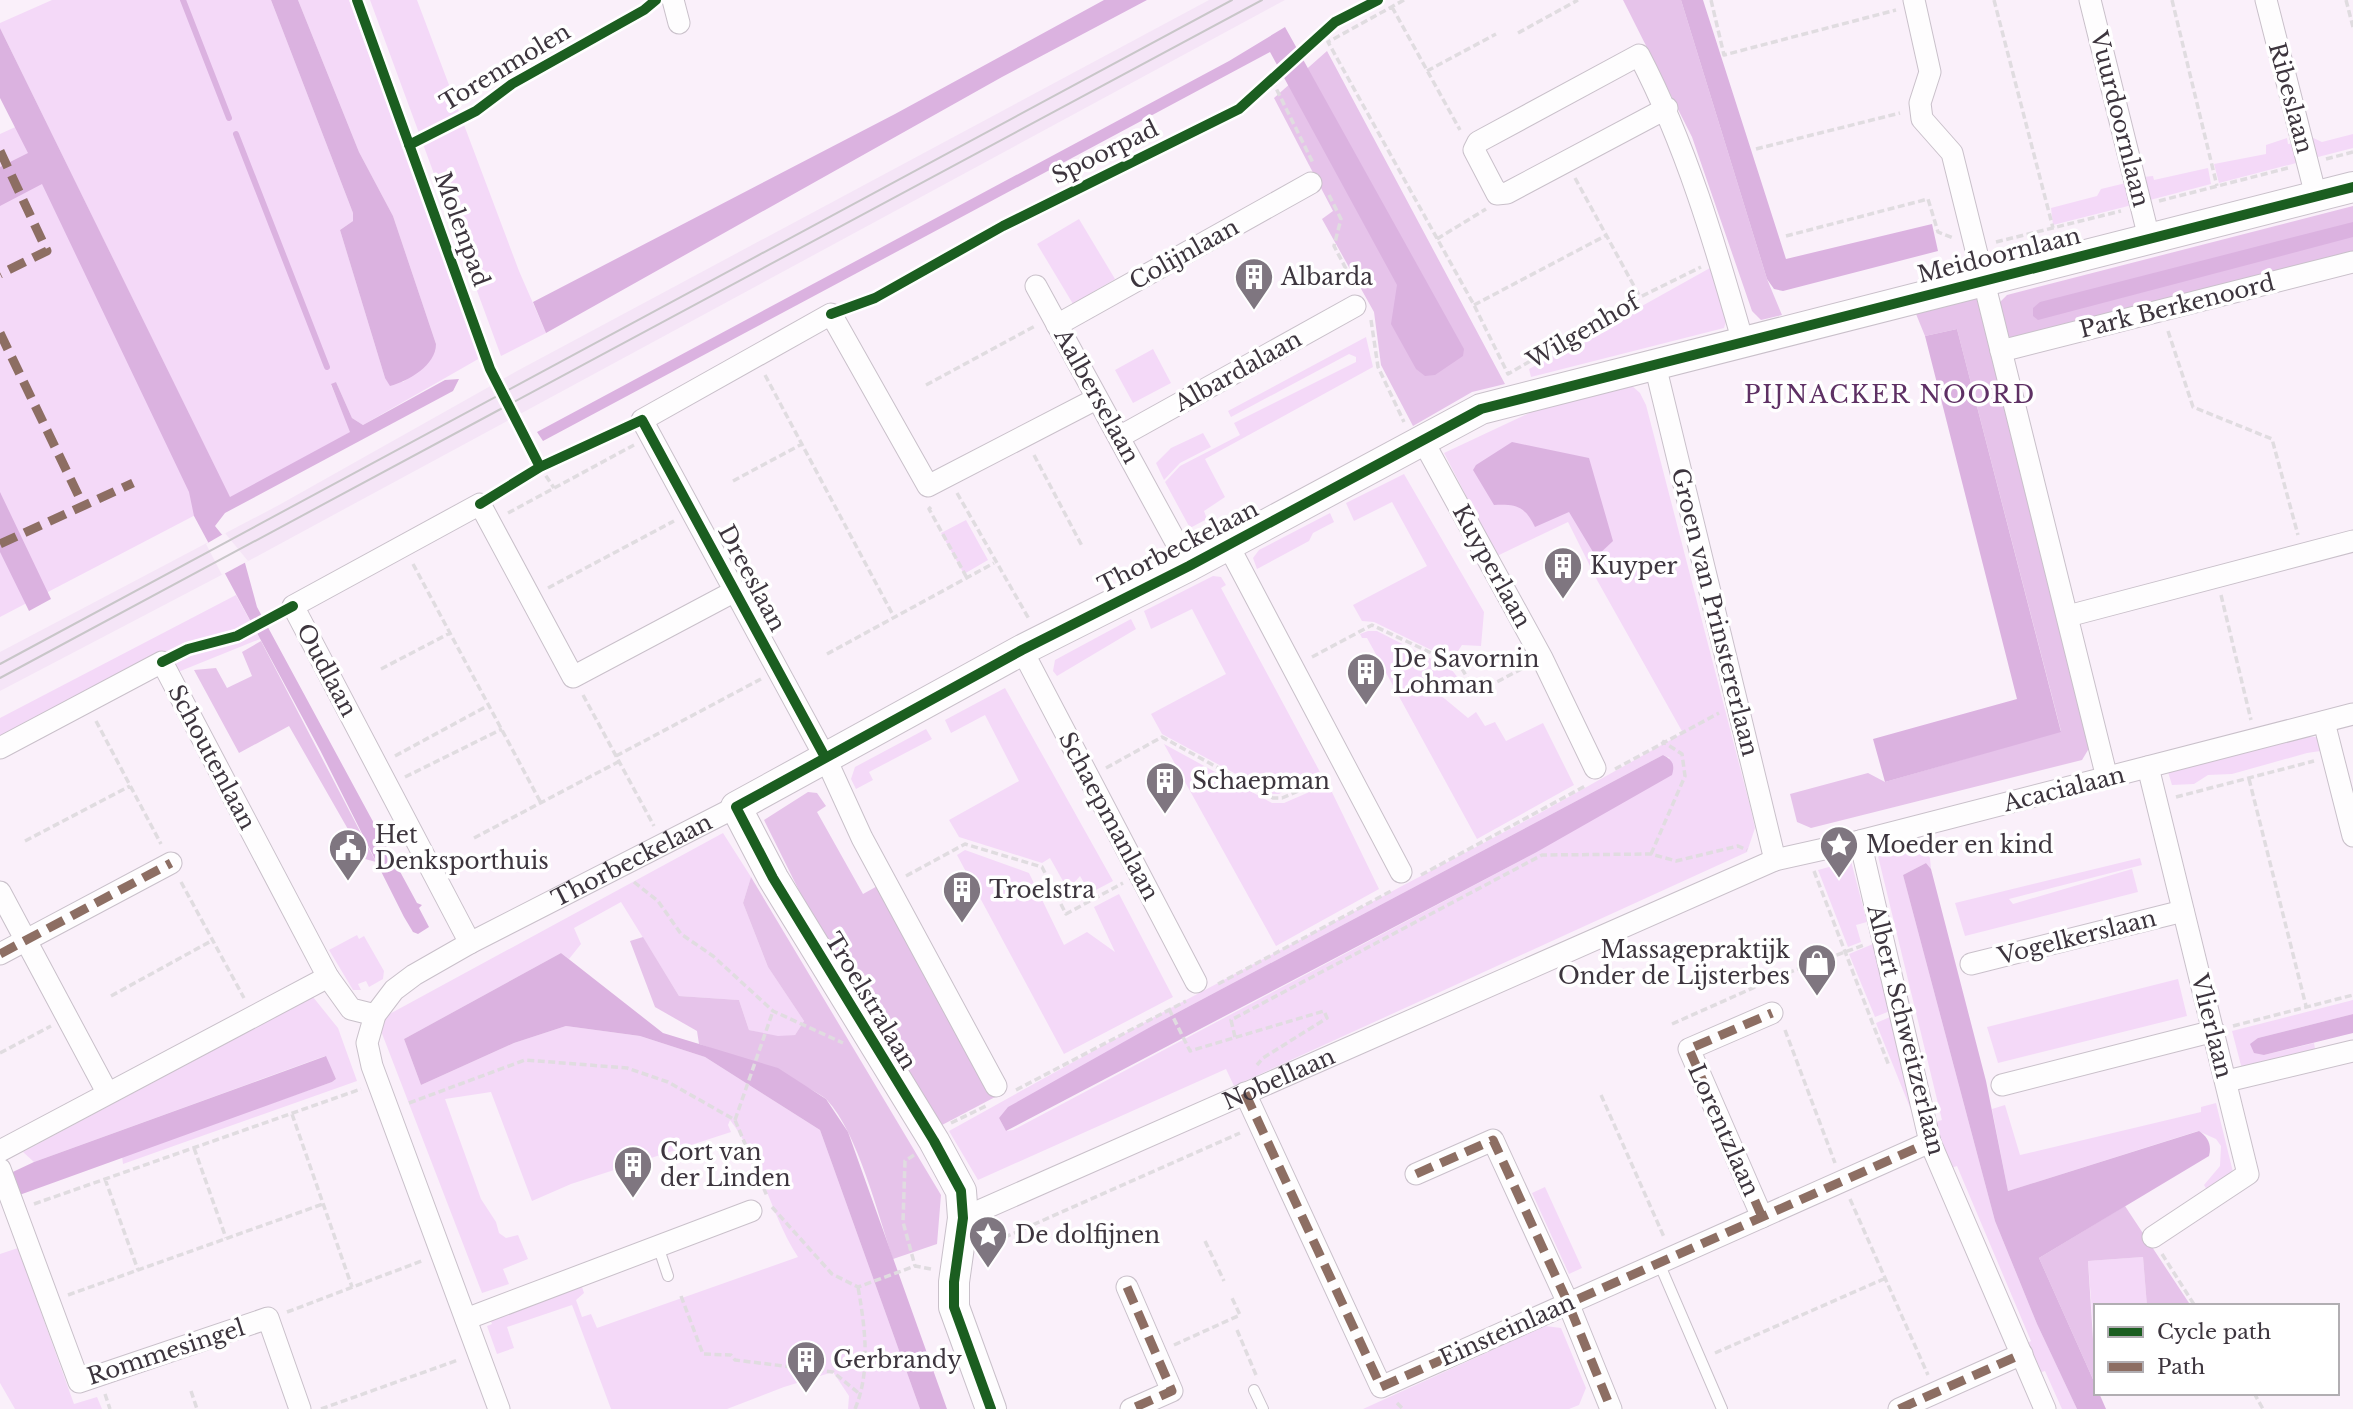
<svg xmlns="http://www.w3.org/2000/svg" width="2353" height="1409" viewBox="0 0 2353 1409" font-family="'Libre Baskerville',serif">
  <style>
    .built { fill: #f5e5f7 }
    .green { fill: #f4d9f8; fill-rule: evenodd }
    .forest { fill: #e6c3ea }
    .water { fill: #dbb2e0 }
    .pier { fill: #faf0fa }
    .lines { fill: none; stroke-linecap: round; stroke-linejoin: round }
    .stream { stroke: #dbb2e0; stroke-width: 6 }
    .lane-casing { stroke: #c9c0ca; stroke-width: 12 }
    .street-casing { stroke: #c9c0ca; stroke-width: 23 }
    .secondary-casing { stroke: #c9c0ca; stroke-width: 32 }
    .path { stroke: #e0dce0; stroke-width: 3.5; stroke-dasharray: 7 3.5; stroke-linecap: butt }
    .lane { stroke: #fefdfe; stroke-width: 10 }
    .street { stroke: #fefdfe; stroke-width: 21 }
    .secondary { stroke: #fefdfe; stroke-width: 30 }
    .tram { stroke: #c8c6c8; stroke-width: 2 }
    .quiet { stroke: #8d6e63; stroke-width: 9; stroke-dasharray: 18 9; stroke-linecap: butt }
    .cycleway-casing { stroke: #fff; stroke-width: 15 }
    .cycleway { stroke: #1b5e20; stroke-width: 10 }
    .labels { text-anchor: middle; stroke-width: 7; stroke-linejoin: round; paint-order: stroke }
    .street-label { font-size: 23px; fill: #3d353e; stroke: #fff }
    .poi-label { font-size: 23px; fill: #3d353e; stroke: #fff; text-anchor: start }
    .neighbourhood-label { font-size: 24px; letter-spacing: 2px; fill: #5e3064; stroke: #fff }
  </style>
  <rect width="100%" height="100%" fill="#faf0fa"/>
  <!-- built -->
  <path class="built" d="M1209,0h76l-1033,559 -252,132v-39l279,-147 238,-134z"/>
  <!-- green -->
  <path class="green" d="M52,0h219l82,213v8l-13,9 45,148 18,4 21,-15 12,-23 -43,-128 -34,-64 -61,-152h51l131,358 -117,67 -11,-7 -16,-36 -5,3 20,47 -121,66 -230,-470v-5z
    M370,0h47l102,271 27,62 -45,23z
    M22,124l183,386 -205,107v-483z
    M2353,134v14l-39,10 -5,-22 13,6z
    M2287,138l1,6 8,-1 4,19 -81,21 -5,-19 52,-10v-9z
    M2208,168l3,16 -61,16 -7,-23 10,-1 1,4z
    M2130,182l6,22 -83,21 -2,-17 46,-12 4,-7z
    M1079,219l36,60 -42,25 -36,-60z
    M1710,268l17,50 -3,10 -193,49 -2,-8z
    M1366,337l7,30 -168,92 20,38 -21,14 3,8 -17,9 -25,-46 15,-16 60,-31 -6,-12 122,-61v-5l-7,-3 -118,63 -3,-6z
    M1153,349l18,34 -38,20 -18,-33z
    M1631,385l9,8 6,12 104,401 5,22 -8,24 -513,234 -8,-17 -248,111 -29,-49 220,-122 371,-196 143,-80 -86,-153 -29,-58 -71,34 -53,-103 94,-44zM1663,755l7,3 -135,95 -522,277 -7,1 -7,-13 153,-92z
    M1203,433l8,14 -31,16 -16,17 -8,-17 15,-15z
    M1404,474l80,138 -3,34 -19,-1 -4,6 4,7 -8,3 -80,-39 -12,-1 -9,-16 74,-39 -35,-64 -38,19 -8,-18z
    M1330,513l4,9 -21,11 -4,8 -52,28 -4,-11 6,-8z
    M966,520l22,40 -24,14 -23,-41z
    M1213,576l8,1 5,8 -5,3 99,184 -41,22h-6l-111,-60 -11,-20 75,-40 -34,-65 -41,20 -7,-18z
    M236,595l24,44 -82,33 -7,-12 -171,82v-24z
    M1131,619l5,10 -79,47 -4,-5 2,-11z
    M1368,631h9l74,38 8,10 -17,3 -3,12 29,24 8,-6 9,14 10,-4 11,19 37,-18 31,62 -97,54 -110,-201h-5l-2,-4z
    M1005,688l108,193 -23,12 -10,-17 -12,14 -18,-32 -8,5 -83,-26 -10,-17 70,-39 -34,-66 -34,18 -6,-13z
    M926,729l6,10 -63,33 4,8 -17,9 -5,-10 4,-12z
    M2306,737h12l9,13 -20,3 -75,21 -24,1 -14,9 -22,1 -4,-13z
    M1164,744l108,59h12l44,-19 51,105 -103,57z
    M723,833l28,44 -8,26 25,64 36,54 -9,14 -17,2 -29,-7 -10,-30 -60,-4 -58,-94 -47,26 7,16 -12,15 -8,-6 -157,86 17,46 93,-42 52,-17 74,10 65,21 115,73 100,279h-72l1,-13 -16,-24 -49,15 -57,22h-116l-39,-104 -65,22 7,21 -17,6 -10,-28 5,-2 -4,-11 92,-32 4,12 -8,7 6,17 9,-3 6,14 201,-71c-28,-43 -37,-97 -68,-137l-2,5 3,7 -160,52 -39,17 -41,-109 -46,7 36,100 15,23 3,11 7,5 12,-3 10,24 -25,10 6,15 -27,9 -101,-262 3,-14z
    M1923,845l7,13 1,11 -5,-6 -23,12 92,346 42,103 40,85h-15l-17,-38 -7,2 -12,-29 5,-3 -74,-175 -6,2 -16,-46 7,-2 -64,-264z
    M965,850l64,23 35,72 23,-13 28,20 -21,-45 25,-13 54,103 -109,57 -107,-199z
    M2140,858l2,7 -133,34 4,5 119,-35 6,23 -173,44 -10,-33z
    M1851,861l16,61 -11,3 5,17 -13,5 -30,-77z
    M357,935l2,4 5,-3 20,35 -1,8 -14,8 -3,-6 -8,3 3,6h-8l-24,-40z
    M1873,944l17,67 -15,6 -26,-63z
    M2178,979l9,37 -189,47 -11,-36z
    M313,997l25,31 19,53 -234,83 -1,-8 210,-74 4,-3 -11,-23 -291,106 -11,-10z
    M2353,1000v14l-95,24 6,17 50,-12 2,11 -73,19 -11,-42z
    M1890,1017l24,92 -3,1 -35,-87z
    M2216,1103l17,69 -26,18 -3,-5 16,-19 1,-20 -5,-7 -18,-8 -190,60 -16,-82 13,-4 15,50 181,-43v-5z
    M1545,1187l37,81 -13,6 -37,-81z
    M18,1248l56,156 23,-7 5,12h-87l-15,-26v-129z
    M2143,1257l4,49h-51l-1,42 -7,-87z
    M1545,1326l16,2 25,60 -7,17 -10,4h-206z"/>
  <!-- forest -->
  <path class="forest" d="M1623,0h58l86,279 15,36 -21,5 -9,-9 -60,-174z
    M1327,51l178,333 -33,8 -59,34 -32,-61 -7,-53 -52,-93 11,-8 -59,-113z
    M2353,206v48l-336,87 -9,-5 -8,-34 7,-7z
    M1977,298l5,8 109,439 -9,15 -271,68 -14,-6 -7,-28 78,-21 17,9 176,-51 -104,-402 -32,7 -9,-22z
    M261,641l115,221 -11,-3 -76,-133 -50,27 -45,-83 22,-2 11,20 25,-12 -10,-24z
    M808,792l9,1 9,13 -9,6 46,82 18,-10 116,212 -55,29 -114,-176 -64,-129z
    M751,877l190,318 -4,49 -44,15c-15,-44 -35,-126 -66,-159 -15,-15 -104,-48 -128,-56l-2,-13 -42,-24 -25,-66 13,-4 36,59 60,4 10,30 29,6 17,-1 9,-14 -36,-54 -25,-64z
    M2125,1206l66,100h-44l-4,-49 -55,4 8,125 -57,-128z"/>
  <!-- water -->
  <path class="water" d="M271,0h27l61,152 34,64 43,128c0,21 -27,37 -46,42l-5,-8 -45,-148 13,-9v-8z
    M1104,0h43l-145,77 -456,256 -13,-31 362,-188z
    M1681,0h22l83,259 146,-35 6,27 -155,40 -9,-2 -7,-10z
    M1285,27l179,322 -1,7 -28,19 -10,1 -9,-7 -25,-45 6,-39 -127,-233 -727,389 -6,-9 692,-371z
    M0,28l230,469 120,-65 -19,-48 5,-2 16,36 11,7 82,-45 14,-1 -6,12 -228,122 -10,13 30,37 12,44 160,296 5,2 -3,3 10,19 -11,7 -5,-2 -9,-15 -84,-167 -126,-234 -5,-24 -147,-308 -42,22v-39l28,-14 -28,-55z
    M2353,222v15l-315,83 -5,-4v-8l7,-6z
    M1957,329l104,403 -176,50 -12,-43 144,-40 -92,-363z
    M1512,442l77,16 24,83 -17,16 -27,-45 -34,15c-10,-21 -19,-23 -41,-22l-21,-35 3,-5z
    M0,492l51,107 -22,12 -29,-59z
    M1663,755c10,5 12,10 9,20l-137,78 -529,278 -7,-13 9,-11 144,-81z
    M1926,863l5,6 55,212 22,110 191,-60c9,6 13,14 10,25l-170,102 57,128v7h3l7,16h-29l-40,-85 -42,-103 -92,-346z
    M561,953l102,80 115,35 48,31 22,33 99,277h-27l-100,-279 -115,-73 -65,-21 -74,-10 -52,17 -93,42 -17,-46z
    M2353,1014v19l-89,22 -10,-2 -4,-9 8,-6z
    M326,1056l10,23 -4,3 -332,120v-24l34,-16z"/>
  <!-- pier -->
  <path class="pier" d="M225,533l23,28 -26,14 -16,-31z"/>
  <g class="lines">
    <!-- stream -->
    <path class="stream" d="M183,0l46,118
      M236,134l91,233"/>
    <!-- lane casing -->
    <g class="lane-casing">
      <path id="lane" d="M658,1246l10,30
        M1659,1263l63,146
        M1254,1390l9,19"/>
    </g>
    <!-- street casing -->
    <g class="street-casing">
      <g id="street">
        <path d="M673,0l6,23"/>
        <path d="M1914,0l16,72 -10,31 2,16 30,34 155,625"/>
        <path d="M2090,0l59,238"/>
        <path d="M2266,0l50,196"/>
        <path d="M1667,108l-160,85 -10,1 -23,-44 4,-8 161,-87c47,90 76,189 104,287"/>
        <path d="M1036,286l153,280"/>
        <path d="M1057,325l254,-142"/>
        <path d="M2001,351l352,-89"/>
        <path d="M1655,365l120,495"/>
        <path d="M1121,436l234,-130"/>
        <path d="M1423,441l119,217 53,110"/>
        <path d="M1228,545l173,327"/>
        <path d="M2068,616l285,-75"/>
        <path d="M1022,650l174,332"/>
        <path d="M2324,722l29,114"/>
        <path d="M0,748l162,-86 166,315 23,32 24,6"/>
        <path d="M2148,767l100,407 -95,63"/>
        <path d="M1860,841l70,301 115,267"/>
        <path d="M0,892l107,200"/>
        <path d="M470,943l-177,-337 187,-102 93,173 162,-86"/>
        <path d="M0,954l171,-91"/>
        <path d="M1971,964l212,-53"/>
        <path d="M2227,1081l126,-30"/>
        <path d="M2002,1085l212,-54"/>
        <path d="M996,1086l-134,-248 -37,-81 -183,-337 189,-106 97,172 168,-87"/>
        <path d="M1245,1093l136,294 549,-245"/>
        <path d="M0,1151l328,-174"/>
        <path d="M0,1169l79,213 189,-64 32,91"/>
        <path d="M1416,1174l77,-34 75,163 43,106"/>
        <path d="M1762,1217l-73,-168 83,-36"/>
        <path id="s1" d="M963,1218l812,-358 85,-19 493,-127"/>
        <path d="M1127,1287l45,104 -41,18"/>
        <path d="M466,1319l285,-108"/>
        <path id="s2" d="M499,1409l-127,-343 -5,-23 8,-28 19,-25 20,-15 56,-32 266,-136"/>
        <path d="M1899,1409l123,-55"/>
      </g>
    </g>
    <!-- secondary casing -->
    <g class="secondary-casing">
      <path id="secondary" d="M991,1409l-37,-102v-25l9,-64 -2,-27 -27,-50 -161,-263 -37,-71 286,-157 167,-84 292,-157 872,-222"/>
    </g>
    <!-- path -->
    <path class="path" d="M1404,0l-76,42 146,263 34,69 132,-77 61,-30
      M1711,0l13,55 172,-45
      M1994,0l59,228
      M2172,0l45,186
      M2346,0l7,27
      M1392,7l68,123
      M1518,33l60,-33
      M1427,71l69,-37
      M1272,80l41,83
      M1756,149l144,-36
      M2326,159l27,-7
      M1575,178l65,119
      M1329,195l12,24 -7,27 21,40
      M2159,201l129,-33
      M1786,236l142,-37 10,33 15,6
      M1437,239l49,-30
      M1996,242l125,-31
      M1474,305l131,-69
      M1371,320l7,47 26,55
      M2168,331l25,76 79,32 26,96
      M765,375l129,242
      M926,385l109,-59
      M1034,455l48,91
      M540,467l14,21
      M733,481l69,-37
      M957,493l72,126
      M931,507l-2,2 38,69
      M508,513l126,-68
      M413,564l128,239
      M548,588l126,-67
      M2221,595l30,125
      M827,654l167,-91
      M1312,657l60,-32 89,42 15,26 49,-26
      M381,669l69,-36
      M583,695l71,131
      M96,721l65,123
      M395,756l94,-51
      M616,756l145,-77
      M1106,768l56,-31 111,61h9l47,-20
      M1615,769l104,-56
      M405,777l97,-48
      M2249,779l57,227
      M2176,797l138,-36
      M474,838l144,-76
      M25,841l105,-55
      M1651,854l34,-78 -3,-22 -20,-13
      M1814,871l75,195
      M1421,875l166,-90
      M906,876l59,-32 77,23 24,47 57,-31
      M181,882l63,116
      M634,882l24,19 23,33 32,22 60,55 70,32
      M1218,984l175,-94
      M111,996l102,-56
      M1169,1009l21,42 134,-40 3,7 -64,40 -6,7
      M1672,1024l110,-49 82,-30
      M2233,1026l120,-31
      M1785,1030l50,133
      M1235,1037l-4,-17 311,-165 109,-1 25,7 62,-15 9,4
      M0,1053l51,-27
      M1016,1090l170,-89
      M1601,1095l63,142
      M409,1103l116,-43 102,8 41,14 67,38 32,76
      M292,1114l60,173
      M735,1120l38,-109
      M951,1123l37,-18
      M194,1148l32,90
      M914,1155l-9,6 -2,61 12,44
      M105,1179l33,91
      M1850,1199l78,176
      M34,1204l327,-115
      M772,1207l60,67 26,13 57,-21 16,3
      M1205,1241l19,40
      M985,1246l255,-113
      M2162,1254l33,52
      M68,1295l255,-91
      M681,1296l22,58 28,1 4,5 98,12 28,23
      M287,1312l137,-52
      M1237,1330l19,45
      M1174,1345l66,-30 -9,-19
      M1715,1353l171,-75
      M191,1391l6,18
      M2254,1393l9,16
      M105,1394l5,15
      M1397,1403l6,6
      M321,1409l137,-49
      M855,1409c16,-38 10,-82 3,-122"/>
    <!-- lane -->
    <use href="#lane" class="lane"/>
    <!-- street -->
    <use href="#street" class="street"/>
    <!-- secondary -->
    <use href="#secondary" class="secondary"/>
    <!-- tram -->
    <path class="tram" d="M0,664l1232,-664
      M0,678l1262,-678"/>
    <!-- quiet -->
    <path class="quiet" d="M0,151l47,100 -47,23
      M0,333l84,174
      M0,544l133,-61
      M0,954l171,-91
      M1245,1093l136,294 549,-245
      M1416,1174l77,-34 75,163 43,106
      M1762,1217l-73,-168 83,-36
      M1127,1287l45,104 -41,18
      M1899,1409l123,-55"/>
    <!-- cycleway casing -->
    <g class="cycleway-casing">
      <path id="cycleway" d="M357,0l133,369 50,98
        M409,145l67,-34 36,-27 132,-74 12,-10
        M831,314l44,-16 128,-72 236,-117 96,-87 43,-22
        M480,504l60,-37 102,-47 183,337
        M162,662l26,-13 49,-13 56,-30
        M991,1409l-37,-102v-25l9,-64 -2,-27 -27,-50 -161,-263 -37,-71 286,-157 167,-84 292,-157 872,-222"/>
    </g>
    <!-- cycleway -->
    <use href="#cycleway" class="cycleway"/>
  </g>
  <!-- icons -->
  <defs>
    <g id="building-pin" transform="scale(2.0125)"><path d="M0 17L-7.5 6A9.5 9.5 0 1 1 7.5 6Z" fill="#7f7680" stroke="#fff"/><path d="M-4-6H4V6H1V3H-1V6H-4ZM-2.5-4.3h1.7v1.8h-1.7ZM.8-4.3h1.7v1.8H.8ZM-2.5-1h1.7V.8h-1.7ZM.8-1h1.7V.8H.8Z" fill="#fff"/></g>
    <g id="sight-pin" transform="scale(2.0125)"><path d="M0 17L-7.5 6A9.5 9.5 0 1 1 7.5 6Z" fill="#7f7680" stroke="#fff"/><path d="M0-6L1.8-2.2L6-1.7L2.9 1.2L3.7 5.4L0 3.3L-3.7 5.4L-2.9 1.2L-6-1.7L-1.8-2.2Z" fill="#fff"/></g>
    <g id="civic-pin" transform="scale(2.0125)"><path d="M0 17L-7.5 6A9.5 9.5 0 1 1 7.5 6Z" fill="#7f7680" stroke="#fff"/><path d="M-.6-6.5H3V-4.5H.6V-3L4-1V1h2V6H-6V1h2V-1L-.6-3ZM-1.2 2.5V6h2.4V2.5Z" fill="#fff"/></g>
    <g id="shop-pin" transform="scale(2.0125)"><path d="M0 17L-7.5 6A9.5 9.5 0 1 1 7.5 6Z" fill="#7f7680" stroke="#fff"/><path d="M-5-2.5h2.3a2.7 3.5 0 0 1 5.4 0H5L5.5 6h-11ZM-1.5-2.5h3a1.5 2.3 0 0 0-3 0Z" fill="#fff"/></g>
  </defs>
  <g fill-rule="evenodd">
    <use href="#building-pin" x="1254" y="277"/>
    <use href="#building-pin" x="1563" y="566"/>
    <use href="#building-pin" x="1366" y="672"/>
    <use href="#building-pin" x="1165" y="781"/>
    <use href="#sight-pin" x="1839" y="845"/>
    <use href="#civic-pin" x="348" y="848"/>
    <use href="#building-pin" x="962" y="890"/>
    <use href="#shop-pin" x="1817" y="963"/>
    <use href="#building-pin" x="633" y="1165"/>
    <use href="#sight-pin" x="988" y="1235"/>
    <use href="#building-pin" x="806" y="1360"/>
  </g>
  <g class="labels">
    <!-- street labels -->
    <g class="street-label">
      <text transform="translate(505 67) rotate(-31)" y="8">Torenmolen</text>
      <text transform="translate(2291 98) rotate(75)" y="8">Ribeslaan</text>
      <text transform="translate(2120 119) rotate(76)" y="8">Vuurdoornlaan</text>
      <text transform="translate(1105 152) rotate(-26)" y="8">Spoorpad</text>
      <text transform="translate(462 229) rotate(70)" y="8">Molenpad</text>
      <text transform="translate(1184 254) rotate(-29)" y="8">Colijnlaan</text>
      <text transform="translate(1999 255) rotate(-14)" y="8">Meidoornlaan</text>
      <text transform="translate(2177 306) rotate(-14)" y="8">Park Berkenoord</text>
      <text transform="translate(1583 331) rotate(-30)" y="8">Wilgenhof</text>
      <text transform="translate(1238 371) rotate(-29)" y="8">Albardalaan</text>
      <text transform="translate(1097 396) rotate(61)" y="8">Aalberselaan</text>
      <text transform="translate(1178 547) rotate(-27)" y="8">Thorbeckelaan</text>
      <text transform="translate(1492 566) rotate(61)" y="8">Kuyperlaan</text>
      <text transform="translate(752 578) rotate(62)" y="8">Dreeslaan</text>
      <text transform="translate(1715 612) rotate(76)" y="8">Groen van Prinstererlaan</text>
      <text transform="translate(327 670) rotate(62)" y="8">Oudlaan</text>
      <text transform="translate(212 757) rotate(62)" y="8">Schoutenlaan</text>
      <text transform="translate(2064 789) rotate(-14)" y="8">Acacialaan</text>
      <text transform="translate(1109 816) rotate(62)" y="8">Schaepmanlaan</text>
      <text dy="8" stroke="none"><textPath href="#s2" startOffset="721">Thorbeckelaan</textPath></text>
      <text transform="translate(2077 937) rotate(-14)" y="8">Vogelkerslaan</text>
      <text transform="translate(871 1001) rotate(59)" y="8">Troelstralaan</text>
      <text transform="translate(2212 1026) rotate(76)" y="8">Vlierlaan</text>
      <text transform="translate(1906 1030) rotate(76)" y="8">Albert Schweitzerlaan</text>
      <text dy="8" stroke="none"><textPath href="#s1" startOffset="345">Nobellaan</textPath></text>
      <text transform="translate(1724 1130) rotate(66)" y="8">Lorentzlaan</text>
      <text transform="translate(1507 1330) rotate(-24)" y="8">Einsteinlaan</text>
      <text transform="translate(166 1352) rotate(-18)" y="8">Rommesingel</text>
    </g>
    <!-- poi labels -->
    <g class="poi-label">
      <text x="1281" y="285">Albarda</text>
      <text x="1590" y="574">Kuyper</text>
      <text x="1393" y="667">De Savornin<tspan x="1393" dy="26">Lohman</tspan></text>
      <text x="1192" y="789">Schaepman</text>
      <text x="375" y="843">Het<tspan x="375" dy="26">Denksporthuis</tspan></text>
      <text x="1866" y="853">Moeder en kind</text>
      <text x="989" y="898">Troelstra</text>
      <text x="1790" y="958" text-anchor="end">Massagepraktijk<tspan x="1790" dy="26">Onder de Lijsterbes</tspan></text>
      <text x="660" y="1160">Cort van<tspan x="660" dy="26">der Linden</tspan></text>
      <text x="1015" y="1243">De dolfijnen</text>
      <text x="833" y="1368">Gerbrandy</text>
    </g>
    <!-- neighbourhood labels -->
    <g class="neighbourhood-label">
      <text x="1890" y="403">PIJNACKER NOORD</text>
    </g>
  </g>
  <!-- legend -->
  <rect x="2094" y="1304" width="245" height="91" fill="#ffffff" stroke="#b1aeb2" stroke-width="2"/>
  <rect x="2108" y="1327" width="35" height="10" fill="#1b5e20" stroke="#b1aeb2" stroke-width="2"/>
  <text x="2157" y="1339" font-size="21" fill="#3d353e">Cycle path</text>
  <rect x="2108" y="1362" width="35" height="10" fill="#8d6e63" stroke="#b1aeb2" stroke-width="2"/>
  <text x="2157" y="1374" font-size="21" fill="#3d353e">Path</text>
</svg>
